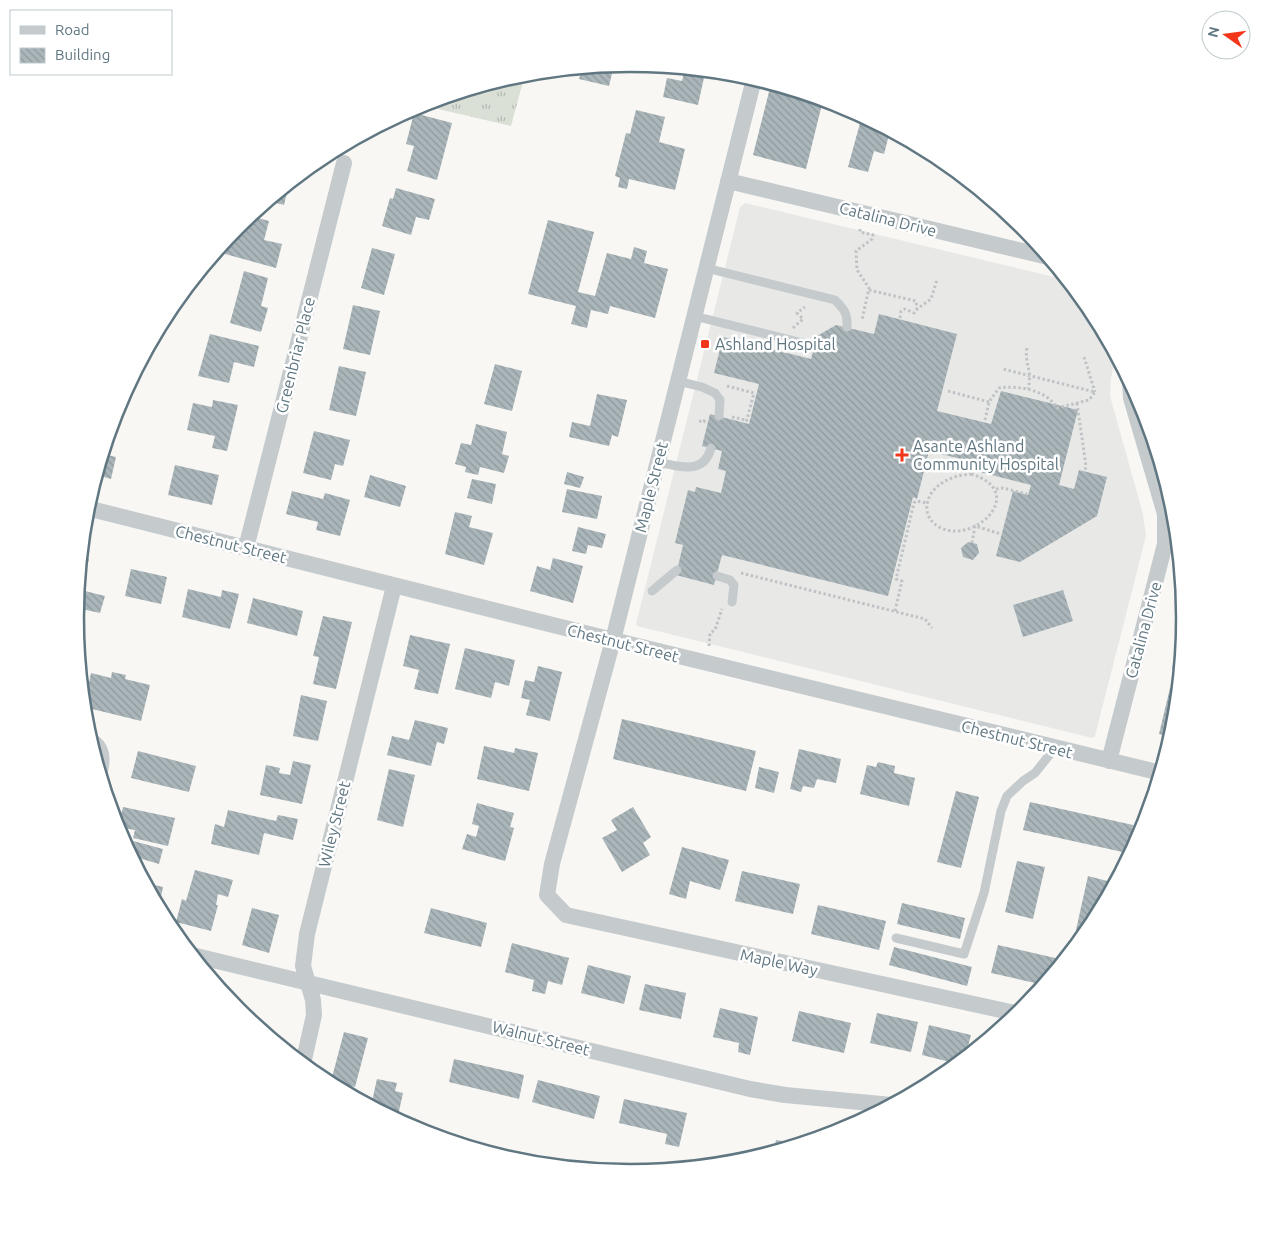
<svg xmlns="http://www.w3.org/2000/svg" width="1261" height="1237" viewBox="0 0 1261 1237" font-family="Ubuntu,sans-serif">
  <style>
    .built { fill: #e8e9e7 }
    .grass { fill: url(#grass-tufts) }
    .building { fill: url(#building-back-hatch) }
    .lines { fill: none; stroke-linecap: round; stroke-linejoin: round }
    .path { stroke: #c0c3c5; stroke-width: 3; stroke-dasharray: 2.5 2.5; stroke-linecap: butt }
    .service { stroke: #c5cacd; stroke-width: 9 }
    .minor { stroke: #c5cacd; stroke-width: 16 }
    .poi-dot { fill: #f33619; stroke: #fff; stroke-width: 2 }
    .labels { text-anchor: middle; stroke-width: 5; stroke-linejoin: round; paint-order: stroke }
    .street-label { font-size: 16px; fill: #607782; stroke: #fff }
    .poi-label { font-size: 16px; fill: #607782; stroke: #fff; text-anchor: start }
    .rim { fill: none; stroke: #607782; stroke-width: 2.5 }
  </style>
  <defs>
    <pattern id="grass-tufts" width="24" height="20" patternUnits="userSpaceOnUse" patternTransform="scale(1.25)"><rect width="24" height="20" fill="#dae0d5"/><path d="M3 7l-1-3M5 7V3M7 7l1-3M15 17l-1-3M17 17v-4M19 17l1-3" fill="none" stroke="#b4bab2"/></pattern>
    <pattern id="building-back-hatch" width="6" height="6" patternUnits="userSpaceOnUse" patternTransform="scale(1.25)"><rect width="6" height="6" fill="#abb6ba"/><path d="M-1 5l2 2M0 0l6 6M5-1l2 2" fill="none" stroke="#8f999d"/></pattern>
  </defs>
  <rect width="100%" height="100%" fill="#f8f7f4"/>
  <!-- built -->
  <path class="built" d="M745,203l322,77 25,31 24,45 -5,22 -1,18 33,118 3,22 -51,200 -3,2 -455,-112 -1,-2 104,-417z"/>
  <!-- grass -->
  <path class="grass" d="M523,74h2l-14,52 -90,-21z"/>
  <!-- building -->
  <path class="building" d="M614,65l-5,21 -30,-7 3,-10z
    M685,69l20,4 -7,32 -35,-8 4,-19 15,3z
    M771,84l52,16 -17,69 -53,-14z
    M636,110l29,7 -6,25 26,7 -10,41 -46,-11 -2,10 -9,-2 2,-9 -5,-2 11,-43 4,1z
    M414,113l38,10 -15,57 -30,-9 7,-25 -8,-2z
    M862,116l28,15 -6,23 -10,-3 -6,21 -20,-5z
    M289,184l-5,21 -15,-4 6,-5z
    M396,188l39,11 -6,21 -13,-3 -5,18 -29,-9 8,-28 3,1z
    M250,216l19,5 -5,19 18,4 -6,24 -51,-14 5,-17 6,-7h3l2,-6z
    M548,220l46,12 -16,60 17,4 12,-43 24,6 3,-12 13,4 -3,12 24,6 -13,49 -45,-12 -2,8 -17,-4 -4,18 -16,-4 5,-18 -48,-12z
    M372,248l23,6 -11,41 -23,-7z
    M244,271l24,7 -7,28 7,2 -7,24 -31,-9z
    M353,305l27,6 -10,44 -27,-6z
    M879,314l78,20 -20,77 54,13 10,-33 77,19 -19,75 15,4 5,-19 28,7 -10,39 -77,46 -24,-6 17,-65 15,4 3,-10 -51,-13 1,-8 -52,-13 -12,48 -4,-2 -25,99 -166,-41 -8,30 -38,-10 7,-30 -8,-2 13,-53 7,2 1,-5 25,6 5,-22 -8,-2 4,-18 -20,-5 8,-32 39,10 10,-40 -45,-11 9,-36 88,22 6,-23 19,-11 38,9z
    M210,334l49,12 -5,21 -20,-5 -5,21 -31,-7z
    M495,364l27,7 -10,40 -28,-7z
    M339,366l27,6 -10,44 -27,-6z
    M597,394l30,6 -9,37 -6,-2 -3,11 -40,-9 3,-15 18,4z
    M213,400l25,5 -11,46 -15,-3 3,-12 -28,-6 6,-27 19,4z
    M476,424l31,8 -5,22 7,2 -5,17 -24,-6 -2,8 -13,-3 1,-5 -11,-3 6,-21 10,2z
    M314,431l36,9 -7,26 -8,-2 -4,16 -28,-7z
    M103,454l13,3 -5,22 -14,-4z
    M175,465l44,10 -7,30 -44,-10z
    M567,472l17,5 -4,11 -16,-4z
    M370,475l36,11 -6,21 -36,-10z
    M472,479l24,5 -4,20 -25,-6z
    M567,489l35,7 -5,23 -35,-7z
    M292,491l31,8 2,-6 25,7 -10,36 -24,-6 2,-8 -32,-8z
    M455,512l17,4 -3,11 24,6 -9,32 -39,-11z
    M578,527l28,7 -4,14 -14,-3 -2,9 -14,-3z
    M968,542l9,2 2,9 -6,7 -10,-3 -2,-9z
    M82,557l7,2 -8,31 24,6 -5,17 -23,-5z
    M553,558l30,8 -10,37 -43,-12 7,-25 13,4z
    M131,569l36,8 -6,27 -36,-8z
    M188,589l33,8 1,-7 17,4 -9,35 -48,-12z
    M1063,590l10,31 -50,16 -10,-32z
    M253,598l50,13 -6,25 -50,-13z
    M323,616l29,6 -16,67 -23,-5 6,-27 -6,-1z
    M1182,625l3,1 -5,45 -8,-2z
    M410,635l40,9 -12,50 -24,-5 5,-19 -16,-4z
    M465,648l50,12 -6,26 -14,-4 -4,16 -36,-9z
    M538,666l24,6 -12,49 -24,-6 4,-15 -9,-2 4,-18 9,2z
    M112,672l14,3 -1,4 25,6 -9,36 -57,-14 7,-34 20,5z
    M1170,688l8,2 -6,47 -13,-3z
    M301,695l26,6 -9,40 -25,-5z
    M622,719l134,32 -10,40 -133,-32z
    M415,720l33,8 -4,16 -7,-2 -6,24 -44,-11 5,-19 17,4z
    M484,746l30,7 1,-5 23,5 -9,38 -52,-12z
    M799,749l42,10 -5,24 -19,-4 -3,9 -11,-2 -2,6 -11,-3z
    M138,751l58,15 -7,26 -58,-14z
    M293,761l18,4 -9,39 -42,-9 6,-30 14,3 -1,5 11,2z
    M878,762l17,4 -1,7 21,5 -6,28 -49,-12 7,-29 9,2z
    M759,767l20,5 -5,21 -19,-5z
    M389,769l26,6 -12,52 -26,-7z
    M956,791l23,6 -18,71 -24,-6z
    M1030,802l103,23 -6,28 -104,-23z
    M477,803l37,10 -4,14 4,1 -9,33 -43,-12 5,-15 9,3 3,-11 -7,-2z
    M123,807l52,11 -7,28 -35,-8 2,-8 -17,-3z
    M633,807l18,30 -8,6 7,12 -28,17 -20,-34 15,-8 -6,-10z
    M228,810l48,11 2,-6 20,4 -5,21 -29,-7 -5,22 -48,-11 4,-20 9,3z
    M122,838l41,11 -4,15 -27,-8z
    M682,847l47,13 -9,30 -30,-9 -4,18 -17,-5z
    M1017,861l28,6 -12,52 -28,-7z
    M195,870l38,10 -5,17 -10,-3 -2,11h2l-7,26 -35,-9 6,-23 4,2z
    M742,871l58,13 -7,30 -58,-13z
    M1088,876l27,7 -28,50 -11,-3z
    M146,883l17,4 -4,20 -12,-22z
    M902,903l63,15 -5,21 -63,-15z
    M818,905l68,16 -7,29 -68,-16z
    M252,908l27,7 -10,38 -27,-8z
    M431,908l56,15 -6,24 -57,-14z
    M512,943l57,15 -7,27 -14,-4 -3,13 -13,-3 2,-11 -29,-8z
    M998,945l66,15 -20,25 -53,-12z
    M894,947l78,20 -5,19 -78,-21z
    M588,965l43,11 -7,28 -43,-11z
    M645,984l41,9 -5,26 -42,-9z
    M235,1007l18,5 -3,9 -12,-10z
    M720,1008l38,9 -8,38 -12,-3 1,-9 -26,-6z
    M799,1011l52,12 -7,30 -52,-12z
    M877,1013l41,9 -7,30 -41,-9z
    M929,1025l42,10 -6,23 -7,6 -36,-9z
    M344,1032l24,6 -13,49 -24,-6z
    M454,1059l70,16 -5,24 -70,-17z
    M377,1079l20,4 -2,8 8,2 -6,27 -26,-14z
    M538,1080l62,16 -6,23 -62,-17z
    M624,1099l63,14 -8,34 -14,-3 2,-10 -48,-11z
    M776,1140l24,4 -26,8z"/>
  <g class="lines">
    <!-- path -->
    <path class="path" d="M860,229v3l13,3 -1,4 -16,12 1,19 12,18 -7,32
      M869,290l47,11 1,8 14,-10 6,-19
      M900,318l1,-7 4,-2 9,4 3,-4
      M793,328l10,-9 -6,-6 8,-6
      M1027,348c-3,16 6,22 1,41
      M1084,357l11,35
      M727,386l27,7 -8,30
      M948,391l41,11
      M1077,403l9,63 -1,5
      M732,417l14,3
      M985,420l4,-18 10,-14c19,-3 48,2 58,20l32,-8 6,-8 -92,-23
      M699,421l5,1 1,-4
      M971,474c57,17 6,70 -30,54 -21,-10 -17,-34 1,-45 9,-6 19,-8 29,-9z
      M996,489l7,-1 24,6
      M972,543l3,-17 26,8
      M741,573l184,46 7,9
      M895,611l7,-30 -6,-2 18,-76 2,-2 11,2
      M709,646l1,-13 5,-3 7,-21"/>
    <!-- service -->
    <path class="service" d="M706,268l129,32c9,9 13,14 12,27
      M694,316l121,30
      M678,381l24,6 13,6 5,7 -1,16
      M658,462c21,5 46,13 53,-14
      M717,576l13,4 4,5 -2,17
      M652,591l25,-21
      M896,938l68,16 20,-61 17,-82 6,-15 16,-15 12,-8 20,-25"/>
    <!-- minor -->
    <path class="minor" d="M754,79l-141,561 -61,224 -5,31 19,20 453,99
      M728,181l320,76
      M87,508l526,132 548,133
      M246,548l98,-385
      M91,741c12,7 12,18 9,30
      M1109,761l56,-217v-30l-34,-116 -1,-16
      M192,955l558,134 35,6 107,10
      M303,1064l11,-49 -1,-15 -10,-34 4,-32 87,-348"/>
  </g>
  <!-- markers -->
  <g class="poi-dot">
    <rect x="700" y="339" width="10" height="10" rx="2.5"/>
    <path d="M899.5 447.5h5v5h5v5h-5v5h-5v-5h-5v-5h5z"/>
  </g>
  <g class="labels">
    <!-- street labels -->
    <g class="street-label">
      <text transform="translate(888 219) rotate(14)" y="6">Catalina Drive</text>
      <text transform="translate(295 355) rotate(-76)" y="6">Greenbriar Place</text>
      <text transform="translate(651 487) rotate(-76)" y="6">Maple Street</text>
      <text transform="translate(231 544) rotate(14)" y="6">Chestnut Street</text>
      <text transform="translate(1143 630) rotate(-75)" y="6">Catalina Drive</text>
      <text transform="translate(623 643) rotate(14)" y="6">Chestnut Street</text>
      <text transform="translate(1017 739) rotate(14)" y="6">Chestnut Street</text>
      <text transform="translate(334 824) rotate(-76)" y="6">Wiley Street</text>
      <text transform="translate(779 962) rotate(12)" y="6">Maple Way</text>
      <text transform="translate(541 1038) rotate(14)" y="6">Walnut Street</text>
    </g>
    <!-- poi labels -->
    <g class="poi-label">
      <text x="715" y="350">Ashland Hospital</text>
      <text x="913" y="452">Asante Ashland<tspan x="913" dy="18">Community Hospital</tspan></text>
    </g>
  </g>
  <!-- crop -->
  <path d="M0 0H1261V1237H0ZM84 618a546 546 0 1 1 1092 0a546 546 0 1 1-1092 0Z" fill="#fff" fill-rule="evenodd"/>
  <path class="rim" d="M84 618a546 546 0 1 1 1092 0a546 546 0 1 1-1092 0Z"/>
  <!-- legend -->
  <rect x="10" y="10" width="162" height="65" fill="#ffffff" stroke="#bfc9cd"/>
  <rect x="20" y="26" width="25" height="8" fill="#c5cacd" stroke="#bfc9cd"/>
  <text x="55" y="35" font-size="15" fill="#607782">Road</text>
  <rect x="20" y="48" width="25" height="15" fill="url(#building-back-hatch)" stroke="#bfc9cd"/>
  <text x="55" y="60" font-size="15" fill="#607782">Building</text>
  <!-- north arrow -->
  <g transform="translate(1226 35) rotate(284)"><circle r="24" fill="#ffffff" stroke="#bfc9cd"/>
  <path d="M0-4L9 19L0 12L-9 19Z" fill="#f33619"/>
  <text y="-8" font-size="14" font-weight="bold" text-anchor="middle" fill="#607782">N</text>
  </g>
</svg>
